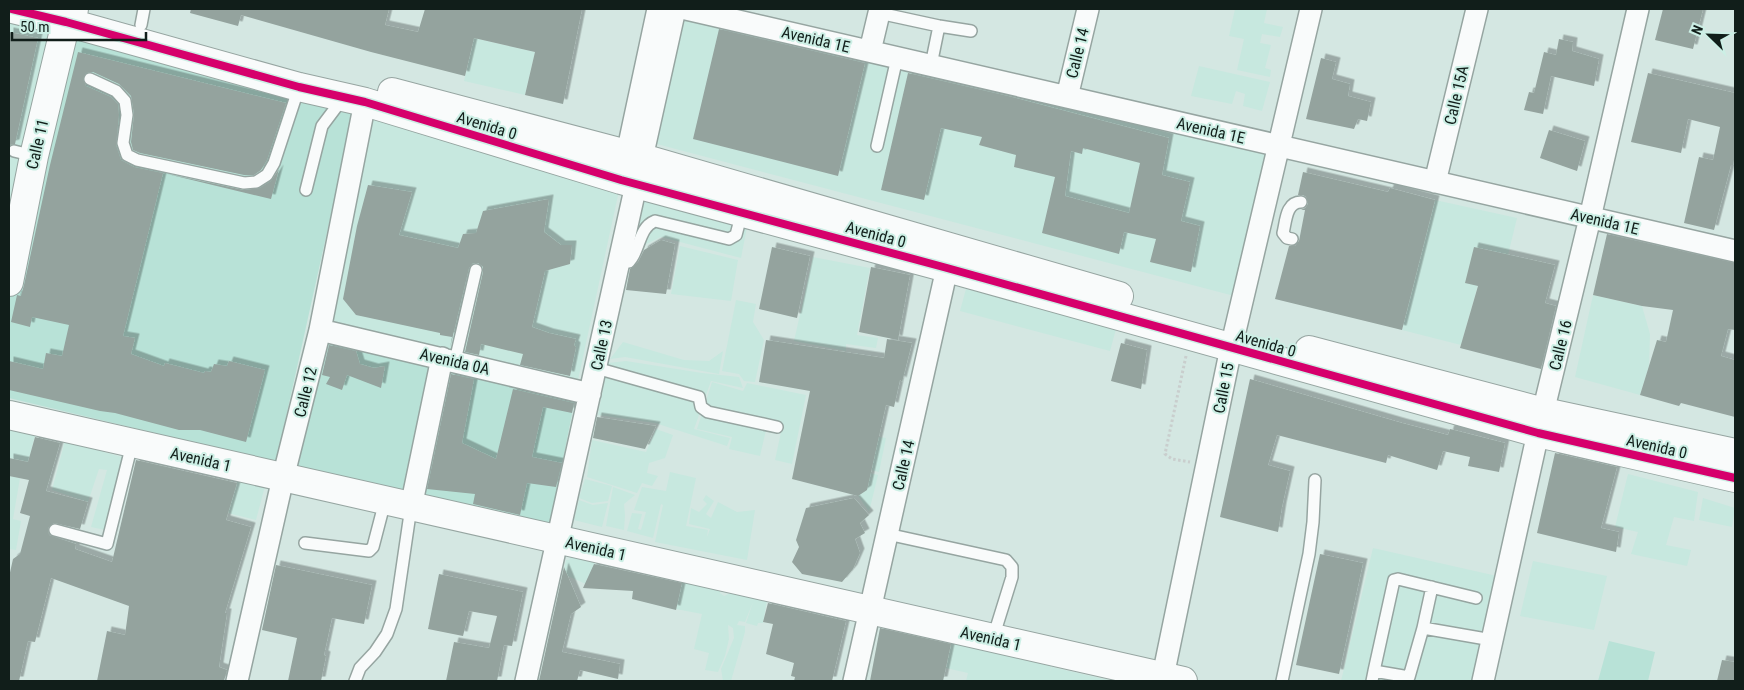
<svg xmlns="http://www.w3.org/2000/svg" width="1744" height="690" viewBox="0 0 1744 690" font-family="'Roboto Condensed',sans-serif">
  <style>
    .built { fill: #c7e8df }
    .green { fill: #b8e2d7 }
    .building { fill: #94a39e; fill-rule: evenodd; filter: url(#shadow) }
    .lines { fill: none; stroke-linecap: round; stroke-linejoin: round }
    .service-casing { stroke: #96a5a1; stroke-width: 14 }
    .minor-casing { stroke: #96a5a1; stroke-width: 24 }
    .tertiary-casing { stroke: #96a5a1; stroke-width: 30 }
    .path { stroke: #c9cecd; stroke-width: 3; stroke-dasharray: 2.5 2.5; stroke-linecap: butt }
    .service { stroke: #f9fbfb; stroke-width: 11 }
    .minor { stroke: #f9fbfb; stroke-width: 21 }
    .tertiary { stroke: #f9fbfb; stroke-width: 28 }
    .cycleway-casing { stroke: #ccefe5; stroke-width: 11 }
    .cycleway { stroke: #d6006c; stroke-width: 8 }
    .labels { text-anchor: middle; stroke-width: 4; stroke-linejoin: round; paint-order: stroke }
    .street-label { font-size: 16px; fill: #111e1a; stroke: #ccefe5 }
  </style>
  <defs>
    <filter id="shadow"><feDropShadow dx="4.5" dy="-4.5" stdDeviation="0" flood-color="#0004"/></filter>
  </defs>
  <rect width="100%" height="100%" fill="#d4e7e2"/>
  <!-- built -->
  <path class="built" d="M1235,9h32l-3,14 19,4 -3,10 -18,-3 -2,9 11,2 -6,23 6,2 -1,7 -33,-7 7,-31 -15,-3z
    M682,15l587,138 -31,144 -585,-154z
    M9,21l40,10 -40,189z
    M474,38l61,14 -10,43 -61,-14z
    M1199,66l71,16 -8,29 -19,-5 2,-12 -9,-3 -4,13 -41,-8z
    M368,118l252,68 -42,194 -258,-58z
    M636,190l113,27 -8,41 -80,-21 -40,19z
    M1435,200l82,18 -9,37 -24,-6 -6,36 -17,60 -59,-15z
    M680,246l58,14 -7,41 -60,-7z
    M813,257l57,11 -13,67 21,3 -2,10 -30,-4v7l-52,-10z
    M966,289l150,40 -6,22 -150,-40z
    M1593,295l49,11 8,28 -1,32 -9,29 -65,-18z
    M736,300l20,4 -3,18 11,18 -9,42 -11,-1 -5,-7 -17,-3z
    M623,342l61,18 25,1 14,-10 -4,23 -94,-17 -15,2z
    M626,361l76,12 37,4 4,11 -32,-7 -17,48 36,9 -3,8 -72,-23 -57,-8 10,-52z
    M712,382l31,9 4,-8 59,12 -14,69 -17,-4 6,-28 -15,-2 -6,26 -31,-7 3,-12 -35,-8z
    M9,425l27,7 -8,30 -19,-4z
    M656,429l17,6 -8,23 -16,5 -2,10 11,3 -6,10 -10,-3 -5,10 -50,-16 5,-37 54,12z
    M847,432l39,6 -7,34 -37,-9z
    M66,437l39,10 -1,5 21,6 -20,72 -14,-3 16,-57 -8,-1 -11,33 -36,-12z
    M841,466l37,9 -9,37 -12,-18z
    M670,472l26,6 -10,48 22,4 -1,7 3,-8 -21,-5 2,-16 8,4 8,-8 -4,-4 3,-5 8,6 -8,13 5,4 7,-16 19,10 18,-2 -8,50 -92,-18 8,-37 -2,-1 -8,34 -26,-7 5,-18 10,1 -4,15 3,1 5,-18 -12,-2 8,-23 24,4z
    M1628,474l70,18 -4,29 -20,-4 -8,28 25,5 -4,16 -56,-12 7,-22 -23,-5z
    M9,476l11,2 -7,41 8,2 -5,29 -7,-1z
    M238,479l27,7 -9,34 -28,-7z
    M585,479l27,7 -4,15 -16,2 -13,-5z
    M613,487l22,8 -11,9 1,11 -1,15 -18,-4z
    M1703,498l32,10 -3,19 -33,-7z
    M579,500l14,5 15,-2 -6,24 -28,-7z
    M1373,548l124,28 -26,105h-130z
    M574,552l22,8 -10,24 -23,-10 3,-14h3z
    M1533,561l74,15 -13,54 -74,-14z
    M682,582l38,8v3l4,3 7,-3 36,7 -4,23h-5l-1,3 -11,-3 7,-21 -8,20 -6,-1 -2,4 8,1v6l-14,49h-8l-2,-12 13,-31 -1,-10 -5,-3 1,14 -4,17 -7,16 -13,-2 4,-17 -15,-4 8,-35 -26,-5z
    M952,639l100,25 -2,7 2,-4 60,14h-146l2,-8 -22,-5z"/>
  <!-- green -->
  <path class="green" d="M72,32l283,74 -79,356 -267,-64v-98z
    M319,336l117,28 -27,132 -121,-26z
    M447,362l129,32 -26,131 -131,-27z
    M1609,641l46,11 -7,29h-50z"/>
  <!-- building -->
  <path class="building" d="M191,9h198l-4,16 33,7 7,-23h157l-19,95 -38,-9 10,-43 -61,-14 -9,38 -94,-24 -130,-37 -3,11 -48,-13z
    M1663,9h40l-10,40 -38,-9z
    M719,29l146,34 -27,113 -145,-37z
    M9,32l29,6 -23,106 -5,1 -1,-1z
    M1559,39l14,3 -1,9 27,8 -5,27 -43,-10 -8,38 -19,-4 5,-18 5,1 10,-41 12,3z
    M78,52l208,51 -19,57 -6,10 -7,5h-10l-104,-22 -7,-3 -2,-8 3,-28 -3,-18 -12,-12 -26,-12 -7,1 -3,6 3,7 25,11 7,7 1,11 -3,30 5,15 13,7 110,23 16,-2 11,-7 8,-12 -8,30 -108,-26 -40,163 12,2 -4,16 33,12 1,-3 39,10 1,-2 6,1 3,-8 13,2 2,-5 36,9 -19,72 -46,-12h-21l-64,-17 -15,-2 -91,-21v-29l34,8 3,-16 16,3 7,-31 -37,-8 -2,10 -19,-5 6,-27 4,1 3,-11 26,-120z
    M1321,58l15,4 -4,17 18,5 -2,12 23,6 -4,19 -9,-2 -4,10 -48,-10z
    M908,73l100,23 161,42 -7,37 28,7 -9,39 19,5 -9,46 -41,-10 6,-23 -32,-7 -5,22 -77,-21 13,-56 -41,-10 2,-12 -37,-10 3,-8 -41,-9 -17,72 -43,-10zM1083,148l57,15 -11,50 -64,-17 6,-45 11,3z
    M1648,73l87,20v61l-2,11h-2l-17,65 -30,-7 15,-66 14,3 7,-33 -32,-8 -7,34 -50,-11z
    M1549,130l36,11 -8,30 -37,-13z
    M1303,172l85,20 2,-4 45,12 -33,130 -127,-31 14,-53h6l4,-5 6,-31h-4l4,-2 3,-4 -2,-7 -3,-2h-5z
    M368,185l44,7 -13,43 59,13 5,-14 13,-1 7,-22 66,-12 -5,33 17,13h11l-2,19 -25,7 -13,56 17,6 27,6 -2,6 2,2 -6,29 -50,-11 3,-11 -42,-10 -2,11 -14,-3 18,-80v-5l-5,-4h-5l-4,5 -19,80 2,-11 -12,-2v-2l-84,-18 -13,-16 14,-73z
    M1607,234l128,29v67l-7,-1 -7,27 14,4v57l-54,-14 -2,3 -39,-11 17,-55 9,2 7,-32 -31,-4 -49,-11z
    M661,240l14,4 -9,50 -40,-4 4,-21 8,-7 6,-12z
    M772,247l38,9 -13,62 -38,-9z
    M1474,247l81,18 -10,38 11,3 -15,63 -81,-21 18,-62 -13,-3z
    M871,267l39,8 -12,65 -39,-8z
    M887,339l25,4 -10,39 -2,-2 -6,27 -8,-2 -19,85 -9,6 -66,-17 18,-88 -51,-9 7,-42 118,18z
    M1121,343l26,7 -6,39 -30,-8z
    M329,345l27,6 4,13 14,4 11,-2 -4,22 -34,-13 -5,15 -16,-6 4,-7 -8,-2z
    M451,374l23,5 -12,64 34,16 17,-70 61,14 -2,10 -29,-6 -11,50 30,6 -6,24 -29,-4 -7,32 -47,-11 2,-10 -48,-5z
    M1250,379l152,44 46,12 2,-6 55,14 -6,29 -31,-6 2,-9 -27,-6 -6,19 -49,-15 -2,8 -109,-28 -9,30 22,6 -8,36 -4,25 -58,-15z
    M597,417l39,6 20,3 -11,23 -52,-11z
    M35,437l25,6 -14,48 42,11 -8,27 -26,-6 -6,5 1,7 27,9 -1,5 37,13 24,-102 101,23 -11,37 25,7 -26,86h2l-8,54 8,3 -3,11h-127l10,-50 18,4 4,-29 -78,-28 -16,64 -7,-1 -9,40h-10v-104l4,-18 7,-5 10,-38 -10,-3 9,-33 -20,-4v-18l19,4z
    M1555,453l62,14 -16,61 18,4 -3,20 -79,-19z
    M854,498l15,17 -9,8 5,10 -10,6 5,14 -7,16 -11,13 -40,-8 -10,-12 7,-15 -3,-7 10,-32z
    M1320,554l43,9 -24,111 -43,-9z
    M594,564l88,19 -6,27 -44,-11 1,-8 -50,-3z
    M276,565l96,20 -8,39 -32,-6 -8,37 2,1 -5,25h-33l9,-43 -35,-8z
    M564,567l17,40 -10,7 -9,38 58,12 -2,15 -38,-9 -3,11h-38z
    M439,574l84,18 -11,54 -8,-1 -7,36h-51l8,-39 35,6 8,-32 -28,-5 -6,25 -35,-7z
    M768,603l78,18 -14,60h-38l1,-4 -4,-1 3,-13 -28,-9 7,-30 -10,-2z
    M880,628l71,16 -8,37h-73z
    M1722,660l13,2v19h-18z"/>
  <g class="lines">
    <!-- service casing -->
    <g class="service-casing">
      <path id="service" d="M879,13l60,13 32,5
        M141,25l3,-16
        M931,65l8,-39
        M90,79l26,12 9,10 2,14 -4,28 4,12 10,5 107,23 12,-1 11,-7 7,-12 25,-76
        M877,146l20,-88
        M14,151l20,5
        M306,190l16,-64 21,-28
        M1292,239l-5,-1 -4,-5c3,-12 3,-31 18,-31
        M619,262h10l3,-4c8,-12 8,-31 23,-37l74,18 7,-4 6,-23
        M455,361l21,-91
        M596,368l103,29 2,10 7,5 69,15
        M55,530l52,14 25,-100
        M887,534l119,26 6,7v10l-19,61
        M305,543l64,8 4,-4 12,-46
        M1423,628l9,-41
        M1374,671l20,-91 4,-1 78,19
        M355,681l5,-13 15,-16 12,-18 9,-25 15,-102
        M1282,681l27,-127 4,-32 2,-42
        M1372,681l2,-10 35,6 14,-49 69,12"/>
    </g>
    <!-- minor casing -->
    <g class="minor-casing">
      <path id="minor" d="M686,9l1049,242
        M870,51l10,-42
        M1067,97l21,-88
        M624,168l34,-159
        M1435,182l42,-173
        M320,330l270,64
        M411,507l31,-149
        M237,681l46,-203 37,-148 45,-228
        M526,681l149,-672
        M854,681l96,-426
        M1162,681l69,-333 80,-339
        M1483,681l55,-248 52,-215 48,-209"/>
    </g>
    <!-- tertiary casing -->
    <g class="tertiary-casing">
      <path id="tertiary" d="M12,9l54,13 233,65 66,15 256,78 326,88 591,165 197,45
        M392,92l250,66 477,138
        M9,282l25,-126 32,-134 8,-13
        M1309,350l235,62 191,41
        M9,415l1174,266"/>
    </g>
    <!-- path -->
    <path class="path" d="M1186,356l-21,98 7,5 18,3"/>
    <!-- service -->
    <use href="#service" class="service"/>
    <!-- minor -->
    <use href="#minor" class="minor"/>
    <!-- tertiary -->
    <use href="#tertiary" class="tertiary"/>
    <!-- cycleway casing -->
    <g class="cycleway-casing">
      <path id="cycleway" d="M12,9l54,13 233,65 66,15 256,78 326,88 591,165 197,45"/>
    </g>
    <!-- cycleway -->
    <use href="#cycleway" class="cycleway"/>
  </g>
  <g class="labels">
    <!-- street labels -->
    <g class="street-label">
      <text transform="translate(816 39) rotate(13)" y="6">Avenida 1E</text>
      <text transform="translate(1077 53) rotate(-76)" y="6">Calle 14</text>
      <text transform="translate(1456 95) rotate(-77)" y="6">Calle 15A</text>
      <text transform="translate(487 125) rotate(17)" y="6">Avenida 0</text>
      <text transform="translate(1211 130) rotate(13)" y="6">Avenida 1E</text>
      <text transform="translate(37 144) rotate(-77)" y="6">Calle 11</text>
      <text transform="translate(1605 221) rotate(13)" y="6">Avenida 1E</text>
      <text transform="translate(876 234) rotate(15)" y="6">Avenida 0</text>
      <text transform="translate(1266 343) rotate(16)" y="6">Avenida 0</text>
      <text transform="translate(601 345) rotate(-78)" y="6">Calle 13</text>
      <text transform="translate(1560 345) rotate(-76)" y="6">Calle 16</text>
      <text transform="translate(455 361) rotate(13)" y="6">Avenida 0A</text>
      <text transform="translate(1223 388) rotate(-79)" y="6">Calle 15</text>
      <text transform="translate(305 392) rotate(-76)" y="6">Calle 12</text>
      <text transform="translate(1657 446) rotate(13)" y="6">Avenida 0</text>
      <text transform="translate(201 459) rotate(13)" y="6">Avenida 1</text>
      <text transform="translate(903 465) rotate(-77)" y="6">Calle 14</text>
      <text transform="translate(596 548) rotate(13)" y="6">Avenida 1</text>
      <text transform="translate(991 638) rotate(13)" y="6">Avenida 1</text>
    </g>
  </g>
  <!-- border -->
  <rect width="1744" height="690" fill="none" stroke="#111e1a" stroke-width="20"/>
  <!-- north arrow -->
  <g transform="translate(1709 35) rotate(293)" stroke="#ccefe5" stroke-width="4" paint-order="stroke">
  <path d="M0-4L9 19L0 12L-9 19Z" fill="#111e1a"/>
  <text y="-8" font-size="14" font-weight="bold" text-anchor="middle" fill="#111e1a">N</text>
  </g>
  <!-- scale -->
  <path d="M12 32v8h134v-8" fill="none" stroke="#111e1a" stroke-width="2.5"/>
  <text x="20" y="32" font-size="15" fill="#111e1a" stroke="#ccefe5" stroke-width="4" paint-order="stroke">50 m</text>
</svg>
